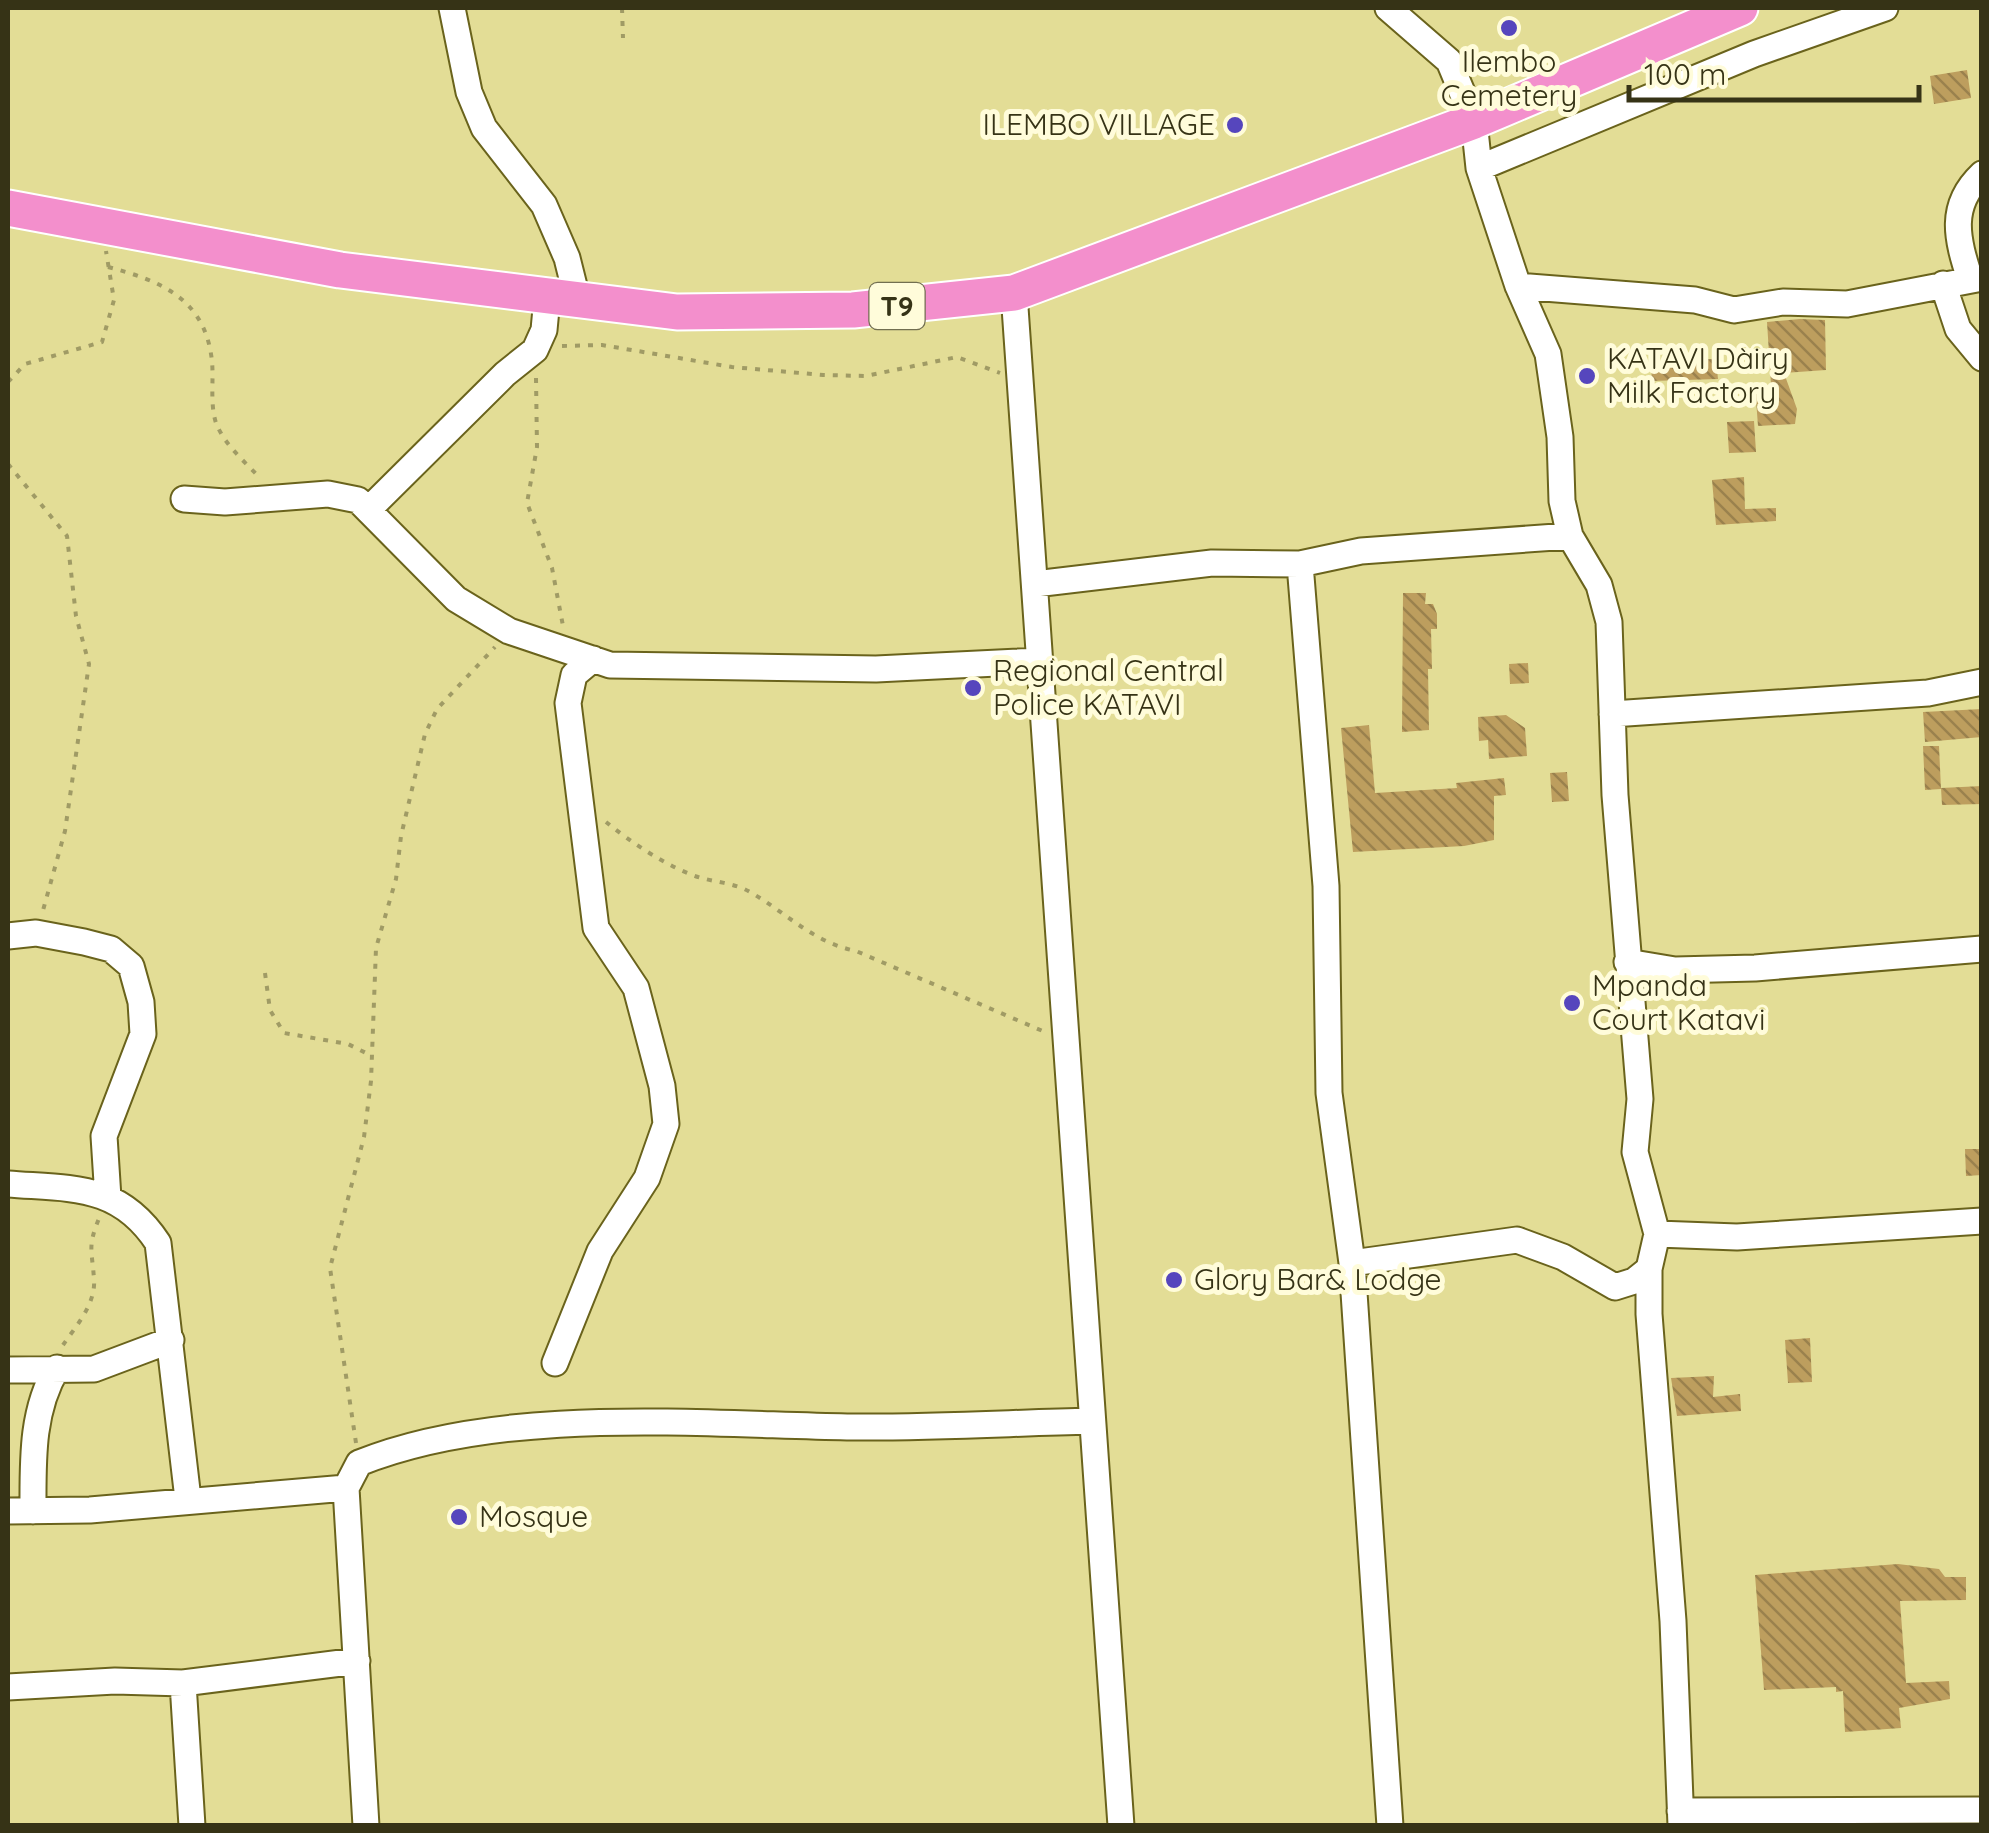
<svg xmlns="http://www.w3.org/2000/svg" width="1989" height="1833" viewBox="0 0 1989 1833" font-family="Quicksand,sans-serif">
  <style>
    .building { fill: url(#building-back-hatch) }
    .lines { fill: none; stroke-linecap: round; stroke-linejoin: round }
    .minor-casing { stroke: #6a631c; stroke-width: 29 }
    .highway-casing { stroke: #fff; stroke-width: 39 }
    .path { stroke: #a09b65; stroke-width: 4; stroke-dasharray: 5 8; stroke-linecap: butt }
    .minor { stroke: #fff; stroke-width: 25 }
    .highway { stroke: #f38fcc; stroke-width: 35 }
    .poi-dot { fill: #5646bd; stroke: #fffcda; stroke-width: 4 }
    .labels { text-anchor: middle; stroke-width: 10; stroke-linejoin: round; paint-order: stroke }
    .shield { fill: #fffcda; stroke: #726f51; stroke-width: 2.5 }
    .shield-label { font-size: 28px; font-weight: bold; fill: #363316 }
    .poi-label { font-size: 30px; fill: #363316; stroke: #fffcda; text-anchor: start }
  </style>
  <defs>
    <pattern id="building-back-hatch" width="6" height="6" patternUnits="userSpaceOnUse" patternTransform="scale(2.5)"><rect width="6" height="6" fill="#bd9e5e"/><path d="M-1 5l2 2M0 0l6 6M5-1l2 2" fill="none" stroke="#9a814d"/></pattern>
  </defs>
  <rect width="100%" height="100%" fill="#e3dd96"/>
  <!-- building -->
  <path class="building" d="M1967,70l4,28 -37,6 -4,-28z
    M1800,319l25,1 1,50 -42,3 13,36 -2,15 -37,2 -3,-40 16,-1 -4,-63z
    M1716,359l2,20 -66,2 -1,-15 19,-1v-5z
    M1754,421l2,31 -27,1 -2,-31z
    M1744,477l1,32 31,-1v13l-60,4 -4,-45z
    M1403,593h23l-1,11h8l4,10v15h-6l1,40h-4l1,61 -27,2z
    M1528,663l1,20 -19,1 -1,-20z
    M1982,709v28l-57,5 -2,-30z
    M1506,715l19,13 2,28 -38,3 -1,-19 -9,1 -1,-24z
    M1369,725l6,68 82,-5 -1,-5 48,-5 2,17 -12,1v44l-30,6 -111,6 -12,-124z
    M1923,746h16l2,43 -16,1z
    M1567,772l2,29 -17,1 -2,-29z
    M1982,786v18l-40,1 -1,-17z
    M1965,1149h17v26l-16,1z
    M1810,1338l2,44 -24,1 -3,-43z
    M1714,1376l-1,21 27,-3 1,17 -64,5 -6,-38z
    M1898,1564l41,5 6,8h21v23l-66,1 6,82 43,-2 1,18 -51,9 2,20 -56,4 -2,-41 -7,1v-5l-72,3 -9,-115z"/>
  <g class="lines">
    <!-- minor casing -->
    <g class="minor-casing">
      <path id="minor" d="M452,8l17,84 15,36 60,77 23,53 11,44
        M1388,8l61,53 25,60 5,47 39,118 30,68 12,83 2,64 8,35
        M1479,168l275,-114 131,-46
        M1970,279c-13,-40 -22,-73 12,-105
        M1943,284l15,45 24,29
        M1518,286l177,14 39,10 49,-8 64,2 135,-26
        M1014,293l107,1533
        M184,499l41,3 103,-8 30,6 98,99 53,32 101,34 266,4 163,-8
        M370,508l135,-134 30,-24 9,-20 3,-32
        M1300,564l26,322 3,207 23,170 38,563
        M1035,584l177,-21 88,1 61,-13 209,-15 29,49 10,37 6,173 25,304 -5,53 22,82 -8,35v45l24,307 8,205
        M1612,714l316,-21 54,-11
        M8,936l28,-3 48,9 27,7 20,17 10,36 2,32 -39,102 4,62
        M1627,962l48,8 80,-2 227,-19
        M8,1184c62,5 111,-1 150,59l30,256
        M1657,1234l80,3 245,-16
        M1352,1263l165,-23 46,17 52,30 19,-6 15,-12
        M555,1363l45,-112 47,-73 19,-54 -4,-38 -26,-98 -40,-60 -28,-225 6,-28 19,-16
        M8,1370l86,-1 77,-29
        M8,1511l82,-1 256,-22
        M33,1511c0,-49 -2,-100 24,-143
        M183,1683l9,143
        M8,1687l107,-6 68,2 174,-22
        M1680,1811l302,-1
        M366,1826l-20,-338 13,-25c142,-57 336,-39 488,-36 81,1 162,-4 243,-6"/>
    </g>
    <!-- highway casing -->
    <g class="highway-casing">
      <path id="highway" d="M8,208l332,62 337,42 176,-2 161,-17 460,-172 266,-113"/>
    </g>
    <!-- path -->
    <path class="path" d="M622,8l1,30
      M108,267c50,13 94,30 103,87 4,22 -2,47 5,69 8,21 28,38 43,54
      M562,346l40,-1 130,22 91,8 43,1 91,-19 43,16
      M536,378l1,69 -10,56 25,65 11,58
      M8,382l17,-18 77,-22 12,-42 -8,-49
      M8,464l59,72 9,80 13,48 -24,167 -23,83
      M606,822c26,21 60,44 92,55 16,5 37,6 52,15 37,21 62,50 106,59l189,81
      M265,973l5,37 14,23 64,11 24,12
      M63,1345c13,-19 33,-41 31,-66 -2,-30 -7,-32 6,-63
      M356,1443l-26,-175 34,-131 7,-56 5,-133 20,-69 5,-43 24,-102 12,-25 58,-62"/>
    <!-- minor -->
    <use href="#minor" class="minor"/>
    <!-- highway -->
    <use href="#highway" class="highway"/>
  </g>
  <!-- markers -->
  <g class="poi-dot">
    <circle cx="1509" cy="28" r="10"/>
    <circle cx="1235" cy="125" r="10"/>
    <circle cx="1587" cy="376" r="10"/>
    <circle cx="973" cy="688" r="10"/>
    <circle cx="1572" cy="1003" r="10"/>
    <circle cx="1174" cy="1280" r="10"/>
    <circle cx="459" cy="1517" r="10"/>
  </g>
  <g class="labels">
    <!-- shield labels -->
    <rect class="shield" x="869.5" y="283" width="55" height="46" rx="8"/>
    <g class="shield-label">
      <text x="897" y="316">T9</text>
    </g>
    <!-- poi labels -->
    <g class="poi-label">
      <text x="1509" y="72" text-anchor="middle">Ilembo<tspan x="1509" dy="34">Cemetery</tspan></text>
      <text x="1215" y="135" text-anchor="end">ILEMBO VILLAGE</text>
      <text x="1607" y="369">KATAVI Dàiry<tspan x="1607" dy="34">Milk Factory</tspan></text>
      <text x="993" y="681">Regional Central<tspan x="993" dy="34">Police KATAVI</tspan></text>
      <text x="1592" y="996">Mpanda<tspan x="1592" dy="34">Court Katavi</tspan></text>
      <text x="1194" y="1290">Glory Bar&amp; Lodge</text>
      <text x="479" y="1527">Mosque</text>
    </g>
  </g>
  <!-- border -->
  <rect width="1989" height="1833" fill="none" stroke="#363316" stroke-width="20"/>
  <!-- scale -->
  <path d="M1629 85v15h290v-15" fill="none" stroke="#363316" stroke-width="5"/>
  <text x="1644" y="85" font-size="30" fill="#363316" stroke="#fffcda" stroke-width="8" paint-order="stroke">100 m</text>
</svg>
